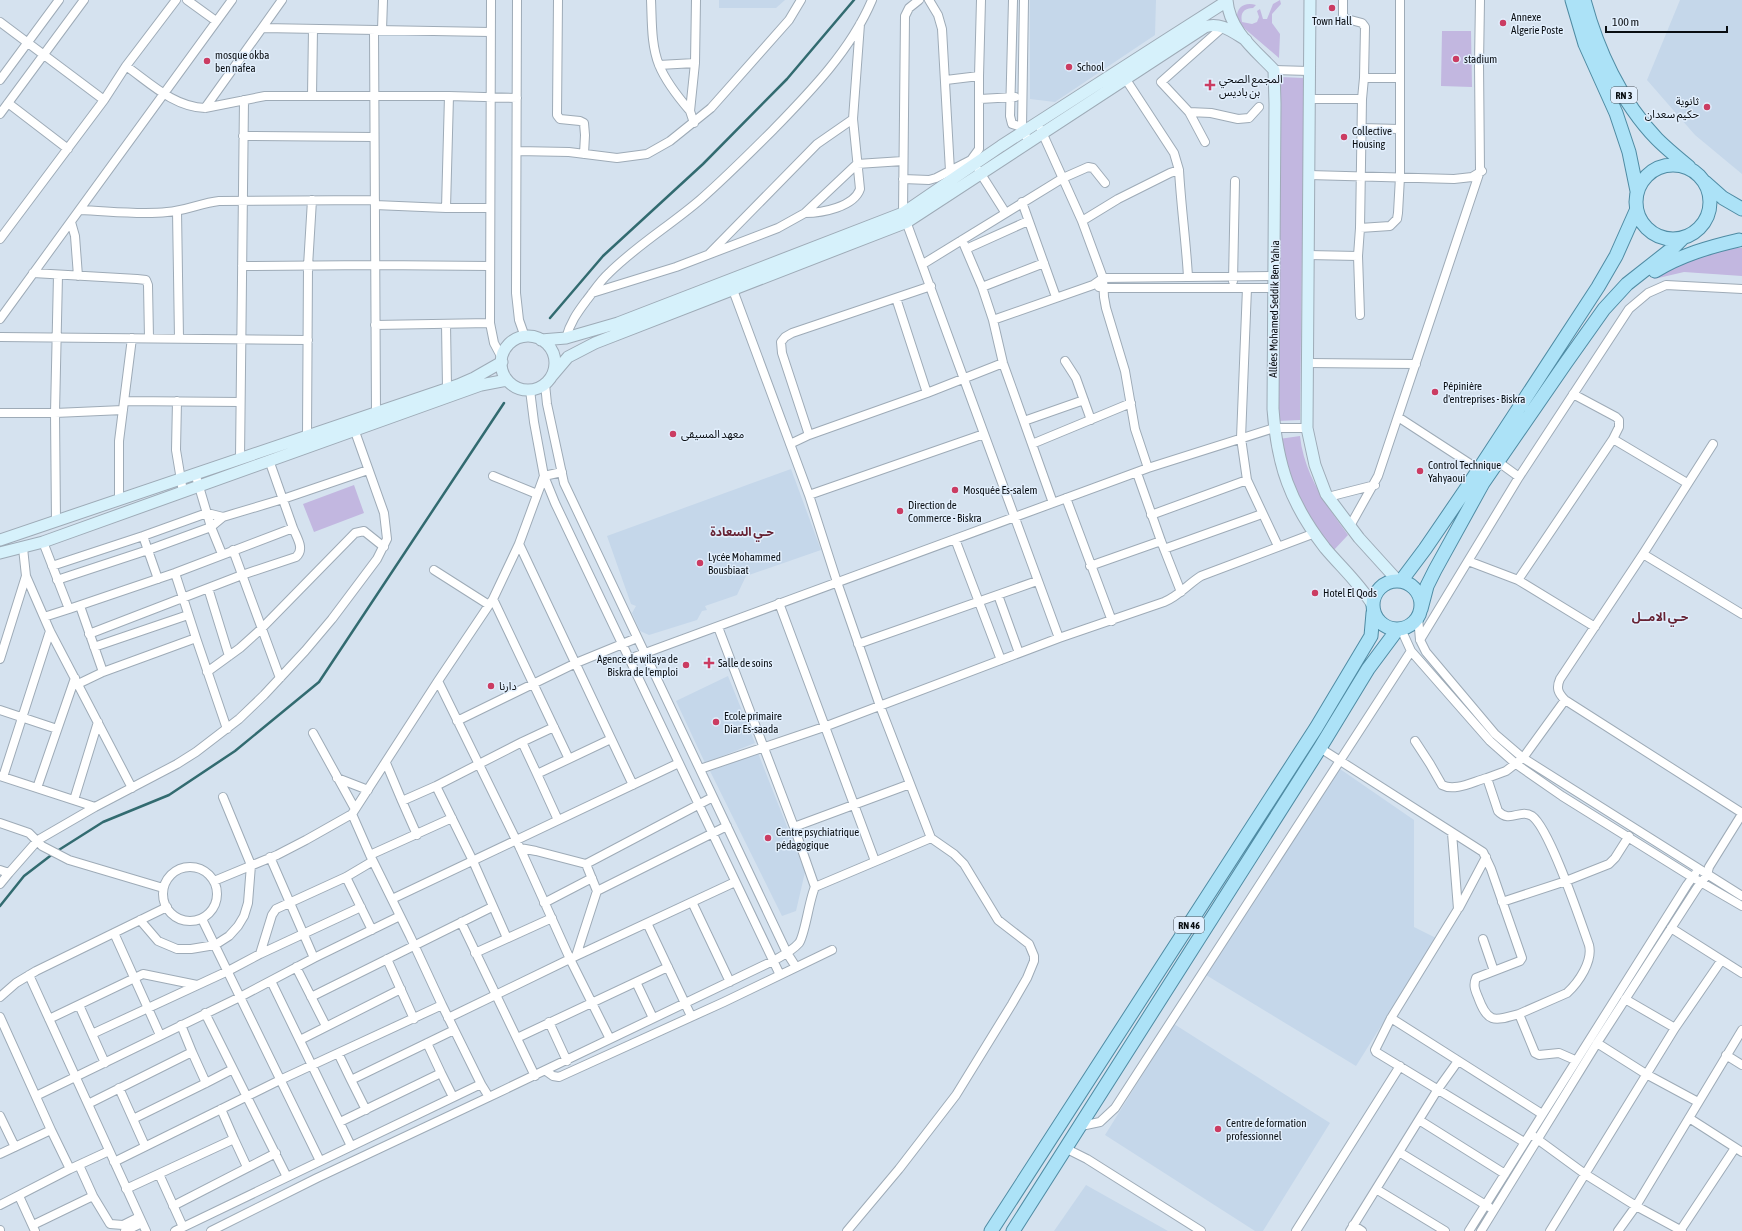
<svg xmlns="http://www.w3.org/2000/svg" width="1742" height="1231" viewBox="0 0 1742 1231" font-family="'Asap Condensed','Noto Sans Arabic',sans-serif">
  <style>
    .built { fill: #c5d7ea }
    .green { fill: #c2b7e0 }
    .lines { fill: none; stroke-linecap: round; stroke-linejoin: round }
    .stream { stroke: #326b70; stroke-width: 2.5 }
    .street-casing { stroke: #9eabb7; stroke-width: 10 }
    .secondary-casing { stroke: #9eabb7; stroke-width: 13 }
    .primary-casing { stroke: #4f8ba3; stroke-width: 15 }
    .street { stroke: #fff; stroke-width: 8 }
    .secondary { stroke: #d6f1fb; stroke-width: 11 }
    .primary { stroke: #ace2f7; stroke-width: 13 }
    .poi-dot { fill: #cb3c62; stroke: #e2effd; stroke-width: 1.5 }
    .labels { text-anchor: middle; stroke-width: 3; stroke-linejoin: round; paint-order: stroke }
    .shield { fill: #e2effd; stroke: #4a5158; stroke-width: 1 }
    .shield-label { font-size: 10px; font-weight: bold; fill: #090d11 }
    .poi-label { font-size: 11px; fill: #090d11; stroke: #e2effd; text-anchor: start }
    .street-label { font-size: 11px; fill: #090d11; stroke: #e2effd }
    .neighbourhood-label { font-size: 12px; font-weight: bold; fill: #662132; stroke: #e2effd }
  </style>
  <rect width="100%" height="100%" fill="#d5e2ef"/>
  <!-- built -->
  <path class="built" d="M719,0h66l-9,8h-57z
    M1030,0h126l-1,35 -100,67 -25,-3z
    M1680,0h62v174l-47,-39 -48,-55z
    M791,469l30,81 -75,26 -9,19 -32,11 2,4 -5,1 -5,9 -48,15 -9,-4 -8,-18 4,-7 -5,-2 -24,-68z
    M728,676l27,67 -50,20 -29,-62z
    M758,753l47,119 -9,39 -14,5 -72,-145z
    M1340,769l74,51v107l22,11 -80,128 -150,-91z
    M1174,1024l156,99 -67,108h-8l-150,-96z
    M1086,1185l82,46h-114z"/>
  <!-- green -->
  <path class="green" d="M1280,0l1,4 -9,10v9l8,11 -1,24 -41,-35c-4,-13 4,-22 18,-18l-3,3c-9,0 -13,5 -11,14l10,2 5,-2 2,-5 -2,-6 3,-2 3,10h4l6,-15z
    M1442,31h29l1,56 -31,-1z
    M1280,77l24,1 -4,342 -23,1z
    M1724,247l18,1v28l-58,-4 -30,7 -1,-3z
    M1300,436c4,38 26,69 48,99l-15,16 -17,-22 -21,-34 -16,-56z
    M354,485l10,28 -50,19 -11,-28z"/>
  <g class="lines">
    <!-- stream -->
    <path class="stream" d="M550,318l53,-62 100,-92 84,-85 67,-79
      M0,906l24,-30 30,-23 49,-31 66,-27 66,-44 84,-69 185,-279"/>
    <!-- street casing -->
    <g class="street-casing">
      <path id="street" d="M187,0l29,21
        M491,0l-1,323 4,20 8,15
        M517,0l-1,293 3,27 6,17
        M558,0l-1,115 3,4 20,2 4,2 1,12 -1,19
        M651,0c1,21 0,45 8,65 7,17 19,32 31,46
        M919,0l-10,8 -4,8 -2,197 156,425
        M929,0l9,15 4,14 8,142
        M1013,0l-3,116 2,8 10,3
        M1024,0l-2,127 7,16
        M1343,0v16l4,3 15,4 3,4 -1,51 -2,21 -2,129
        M0,22l104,78
        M1223,27l-62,55 28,30 22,1 27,6 11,-1 10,-11
        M263,28l227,4
        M374,30l2,382
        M382,30l1,-30
        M659,65l36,-2
        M126,66c24,17 48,41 79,42l60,-12h184l68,2
        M1274,70l35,1
        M1364,78h35
        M0,80l59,-80
        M946,80l33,-4
        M312,96l1,-67
        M980,99l35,-2
        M1309,99h53
        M8,103l60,46
        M205,108l77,-108
        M1189,112l16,30
        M0,114l84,-114
        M694,123l-4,-12 5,-48 1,-63
        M1362,128l37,1
        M1041,130l41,91 21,57 1,19 2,11 19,63 10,58 13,39
        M243,136l131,1
        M517,151l52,1 48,6 30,-4 23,-13 41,-33 78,-88 12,-20
        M1179,170c2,36 7,71 9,107
        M979,171l26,41
        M1309,175l145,4 18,-2 10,-6
        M903,179l26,1 7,-2 35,-18 8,-11v-73l2,-76
        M1022,202l34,95
        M375,205l71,3 3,-112
        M446,208h44
        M80,210c29,1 59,5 87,2 18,-1 34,-9 52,-11l156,-1
        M177,211l2,127
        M805,213c17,0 49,-6 55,-24l-7,-70 7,-95
        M1082,221l36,-22 52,-26 9,-3 -5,-17 -51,-78
        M71,222l4,14 3,40
        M0,239l104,-139 22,-34 50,-66
        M962,240l20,47 11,33 10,43 50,140
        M966,249l62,-28
        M709,254l108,-110 36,-25
        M1308,255l50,1
        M923,264l140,-86 25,-11 5,1 12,15
        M242,266l133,-1 114,1
        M33,273l104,6 9,1 2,5 1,53
        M1233,281l2,-100
        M982,287l62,-24
        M1099,287l5,1h170
        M1247,288l-6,150 6,42 31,66
        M592,293l84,-26 102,-39 27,-15 52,-49 46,-3
        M896,298l31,95
        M1360,315l-2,-59 2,-28 30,-2 7,-7 1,-6 2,-36v-177
        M0,319l232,-319
        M993,320l100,-35 10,-7 172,-2
        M446,324l1,64
        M375,325l115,-2
        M0,337l308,3
        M566,338c4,-15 11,-25 20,-37 8,-10 14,-20 23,-28 28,-28 62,-48 92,-74 25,-22 49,-46 72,-69 37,-38 78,-80 99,-130
        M1065,361l11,17 15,42
        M1307,363l109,1
        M545,384l2,20 17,79 223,470 9,14
        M530,390l4,32 10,54 11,27 225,472
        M124,401l116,1
        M177,401l-1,49 7,42
        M0,413h55l68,-3
        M1398,417l80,52
        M1024,421l60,-21
        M307,435l1,-169 4,-66
        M809,435l-27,-82 -1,-11 4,-5 7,-4 139,-47
        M1613,439l74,44
        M790,444l19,-9 118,-42 76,-30
        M1032,444l99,-41
        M1713,444l-70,110 -83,125c-4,9 -2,14 5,21l177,113
        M240,458l4,-358
        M1497,461l22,16
        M195,473l16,54 11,27
        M1137,473l24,68 20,51
        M493,476l44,18
        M809,495l175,-61
        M1328,497l47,-12
        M1066,498l46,123
        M119,499v-58l13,-103
        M1151,515l96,-35
        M56,521l-1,-108 3,-138
        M1350,526l28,-50 102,-305 -1,-107 1,-64
        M143,536l15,43
        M955,539l46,121
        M43,542l26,67 106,-36 118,-45 -24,-68
        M519,544l114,241
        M23,548l3,28 24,55 82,157
        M1164,549l98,-35
        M233,550l47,128
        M1643,554l99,60
        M1468,561l50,19 77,47
        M52,566l91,-30 64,-23 16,4
        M1090,566l71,-25
        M434,570l55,35
        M57,580l91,-30 63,-23 12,-10 60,-18 85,-29
        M1518,580l95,-141 6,-12v-7l-3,-3 -43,-23
        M208,588l21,68
        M998,595l21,58
        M493,599l76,160
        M779,603l96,258
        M80,606l23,66 93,-34 -21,-65
        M44,617l25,-8
        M1418,617l2,23 6,12 69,82 28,24 219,138
        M718,627l76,200 21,60
        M1401,629l10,22 79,90 26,23 46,32 130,81 50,29
        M89,634l153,-59 54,-18c9,-8 1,-19 -3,-29
        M196,638l31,91
        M1420,640l99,-163 110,-168 19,-16 18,-8 76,4
        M858,644l179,-63
        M94,647l94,-32
        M0,659l26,-83
        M629,659l519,-191 126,-40h33
        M207,672l33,-24 21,-19 94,-96 9,-2 20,16
        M438,681l82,167 50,111 40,80
        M78,684l25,-12
        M0,710l57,19
        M457,721l119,-58 61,-25
        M554,727l-32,15 15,32 74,-35
        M313,733l42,76
        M1415,741l15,23 12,21c13,7 32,-4 45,-7l11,33c12,13 22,-3 34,5 18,13 48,104 57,129 4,16 -10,37 -22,48l-48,21
        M1320,748l163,104 8,17 31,89 -2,3 -44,17c-3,7 -1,12 2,19 10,27 16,24 41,17l16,39 4,2 20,-2 16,7
        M386,763l16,38 34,-15 86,-44
        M700,769l124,-42 235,-89 105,-36c15,-6 24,-18 37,-26l114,-43
        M537,774l21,46
        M0,776l95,31
        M3,777l47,-146
        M337,778l31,12
        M1487,778l19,-7 17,-13 42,-58
        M436,786l37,75 34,77
        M37,788l38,-110
        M74,800l24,-78
        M402,801l15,34
        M352,814l18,41 40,81 32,69 39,79 8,13 284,-136c9,-5 19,-10 26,-18 6,-8 10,-43 16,-56l116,-49 -51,-132 -43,-124 -28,-87 -76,-205
        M0,823l29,10 13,13 27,14 94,28
        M794,827l116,-43
        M1452,833l6,76 -67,109 -16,32 1,2 148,90
        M520,848l16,3 50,13 127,-67
        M370,855l82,-37
        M270,857l44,101
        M586,864l11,27
        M163 894a27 27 0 1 1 54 0a27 27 0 1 1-54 0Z
        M0,870l9,3 29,-33 57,-33 82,-43 19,-12 43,-33 25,-24 41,-44 27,-32 45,-60 10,-20 -3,-26 -31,-87
        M346,877l26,53
        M214,881l63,-26 29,-15 46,-26 86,-133 55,-82 26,-55 25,-68 18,-4
        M0,884l9,-11
        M392,899l287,-136
        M692,902l38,80
        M1502,902l64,-21 43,-17 6,-6 14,-22
        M544,903l48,-25
        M1459,908l27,-51
        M202,919l118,242
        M140,920l18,21 19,8h14l24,-4 14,-9 9,-10 6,-10 4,-13 3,-38 -28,-68
        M461,922l74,154
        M647,923l44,93
        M1671,928l71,45
        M114,933l46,102
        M1483,939l11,32
        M475,953l77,-35
        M260,954l12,-39 4,-6 70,-32 27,-16
        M576,956l21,-65 130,-65
        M387,959l27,60
        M296,967l30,59
        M29,975l117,256
        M271,981l80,165
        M636,982l17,36
        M0,997l16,-14 20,-12 131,-64
        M311,997l181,-90
        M1625,999l50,29
        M79,1005l26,58
        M205,1013l82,164
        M0,1017l51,113 -51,24
        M448,1018l128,-62 159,-74
        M1391,1018l151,96
        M49,1019l94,-45 54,11
        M549,1022l18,39
        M92,1034l136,-63 32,-17 101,-47
        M517,1038l151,-71
        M300,1040l101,-51
        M1597,1043l49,31 52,28
        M192,1052l14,31 27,-14
        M338,1053l13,27
        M1726,1055l16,10
        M546,1071l7,5 6,1 165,-75 108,-52
        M441,1073l12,24
        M119,1088l26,58
        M36,1096l204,-99 74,-39 86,-42
        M88,1104l104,-52 -11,-27
        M366,1110l-15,-30 103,-50
        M0,1116l15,31
        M1689,1118l53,34
        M133,1119l73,-36
        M1419,1120l86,54
        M340,1122l101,-49 -14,-30
        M1081,1126l19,-4 15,-14 296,-457
        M51,1130l19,39 39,-18
        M1533,1136l52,38 51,32 46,25
        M234,1139l13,28
        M1067,1149l20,10 114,72
        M1399,1152l90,55
        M114,1162l166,-82 162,-75
        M159,1174l24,53
        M126,1189l108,-50 -13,-30
        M1376,1189l69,42
        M19,1196l16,35
        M93,1196l17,28 13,1 16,-8
        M0,1205l70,-36
        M173,1206l103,-53
        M33,1225l60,-29 -14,-31
        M1353,1225l9,6
        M0,1230v1
        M125,1231l17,-8
        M175,1231l306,-147
        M211,1231l106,-53 172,-81
        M847,1231l52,-62 57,-74 56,-91 15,-26 7,-17v-5l-5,-12 -31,-24 -34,-56 -10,-10 -23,-16
        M1296,1231l104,-165
        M1350,1231l88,-142 20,-28
        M1469,1231l218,-346 8,-11
        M1481,1231l116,-188 100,-155 10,-13 2,-8 33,-53
        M1550,1231l125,-203 46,-67
        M1618,1231l18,-25 106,-176
        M1680,1231l55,-83"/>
    </g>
    <!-- secondary casing -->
    <g class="secondary-casing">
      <path id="secondary" d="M1227,0c2,30 28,50 47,70l1,34 -2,305c4,56 17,94 52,139 16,19 34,35 47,56
        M1310,0l-3,428 8,37 11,29 33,44 39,43
        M501 363a27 27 0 1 1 54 0a27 27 0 1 1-54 0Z
        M541,340l25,-2 52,-15 285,-110 98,-67 165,-106 61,-39
        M551,377l17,-20 27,-14 312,-121 298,-195c15,-6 29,6 41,13
        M0,540l458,-155 16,-7 28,-16
        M0,553l43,-11 438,-157 26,-5"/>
    </g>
    <!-- primary casing -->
    <g class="primary-casing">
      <path id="primary" d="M1572,0l13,44 31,69 13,39 8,39
        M1584,0c13,49 37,102 73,139 10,10 21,19 32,28
        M1636 202a37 37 0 1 1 74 0a37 37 0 1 1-74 0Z
        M1705,182l18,16 19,11
        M1655,271c26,-16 54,-24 84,-31
        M1373 605a24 24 0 1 1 48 0a24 24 0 1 1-48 0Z
        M1401,581l24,-32 43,-63 130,-199 18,-31 20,-45
        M1421,609l6,-23 8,-16 48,-87 82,-119 39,-55 23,-25 47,-37 9,-9
        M991,1231l325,-503 55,-92 2,-23
        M1013,1231l307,-483 48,-79 29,-39"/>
    </g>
    <!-- street -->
    <use href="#street" class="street"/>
    <!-- secondary -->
    <use href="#secondary" class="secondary"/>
    <!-- primary -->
    <use href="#primary" class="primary"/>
  </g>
  <!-- markers -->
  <g class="poi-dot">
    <circle cx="1332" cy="8" r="4"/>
    <circle cx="1503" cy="23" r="4"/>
    <circle cx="1456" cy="59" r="4"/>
    <circle cx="207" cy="61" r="4"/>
    <circle cx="1069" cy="67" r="4"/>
    <path d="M1208 79h4v4h4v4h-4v4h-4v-4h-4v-4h4z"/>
    <circle cx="1707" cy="107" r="4"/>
    <circle cx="1344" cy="137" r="4"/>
    <circle cx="1435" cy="392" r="4"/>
    <circle cx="673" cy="434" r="4"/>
    <circle cx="1420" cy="471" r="4"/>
    <circle cx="955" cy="490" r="4"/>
    <circle cx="900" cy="511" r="4"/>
    <circle cx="700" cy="563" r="4"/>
    <circle cx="1315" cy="593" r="4"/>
    <path d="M707 657h4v4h4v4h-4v4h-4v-4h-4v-4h4z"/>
    <circle cx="686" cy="665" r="4"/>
    <circle cx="491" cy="686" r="4"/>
    <circle cx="716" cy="722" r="4"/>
    <circle cx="768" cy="838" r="4"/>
    <circle cx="1218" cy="1129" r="4"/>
  </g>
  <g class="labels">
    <!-- shield labels -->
    <g class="shield">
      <rect x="1611" y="87" width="26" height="16" rx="3"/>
      <rect x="1174" y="917" width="30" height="16" rx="3"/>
    </g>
    <g class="shield-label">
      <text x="1624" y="99">RN 3</text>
      <text x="1189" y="929">RN 46</text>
    </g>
    <!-- poi labels -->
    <g class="poi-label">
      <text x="1511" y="21">Annexe<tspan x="1511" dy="13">Algerie Poste</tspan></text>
      <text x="1332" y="25" text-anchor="middle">Town Hall</text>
      <text x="215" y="59">mosque okba<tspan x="215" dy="13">ben nafea</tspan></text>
      <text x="1464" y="63">stadium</text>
      <text x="1077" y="71">School</text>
      <text x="1219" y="83">المجمع الصحي<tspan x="1219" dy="13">بن باديس</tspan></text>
      <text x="1699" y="105" text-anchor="end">ثانوية<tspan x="1699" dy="13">حكيم سعدان</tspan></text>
      <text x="1352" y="135">Collective<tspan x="1352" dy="13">Housing</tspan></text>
      <text x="1443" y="390">Pépinière<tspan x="1443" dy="13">d'entreprises - Biskra</tspan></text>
      <text x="681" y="438">معهد المسيقى</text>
      <text x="1428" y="469">Control Technique<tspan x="1428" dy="13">Yahyaoui</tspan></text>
      <text x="963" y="494">Mosquée Es-salem</text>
      <text x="908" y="509">Direction de<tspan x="908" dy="13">Commerce - Biskra</tspan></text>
      <text x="708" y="561">Lycée Mohammed<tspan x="708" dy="13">Bousbiaat</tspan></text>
      <text x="1323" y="597">Hotel El Qods</text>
      <text x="678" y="663" text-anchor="end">Agence de wilaya de<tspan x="678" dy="13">Biskra de l'emploi</tspan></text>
      <text x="718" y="667">Salle de soins</text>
      <text x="499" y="690">دارنا</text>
      <text x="724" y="720">Ecole primaire<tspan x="724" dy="13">Diar Es-saada</tspan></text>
      <text x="776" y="836">Centre psychiatrique<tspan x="776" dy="13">pédagogique</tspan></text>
      <text x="1226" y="1127">Centre de formation<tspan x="1226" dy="13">professionnel</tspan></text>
    </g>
    <!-- street labels -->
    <g class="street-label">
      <text transform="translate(1274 309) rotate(-89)" y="4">Allées Mohamed Seddik Ben Yahia</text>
    </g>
    <!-- neighbourhood labels -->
    <g class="neighbourhood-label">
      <text x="742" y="536">حـي السعادة</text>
      <text x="1660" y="621">حـي الامــل</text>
    </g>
  </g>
  <!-- scale -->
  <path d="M1606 26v6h121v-6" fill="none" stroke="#090d11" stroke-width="2"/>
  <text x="1612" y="26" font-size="12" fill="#090d11" stroke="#e2effd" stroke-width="3" paint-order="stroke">100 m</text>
</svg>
